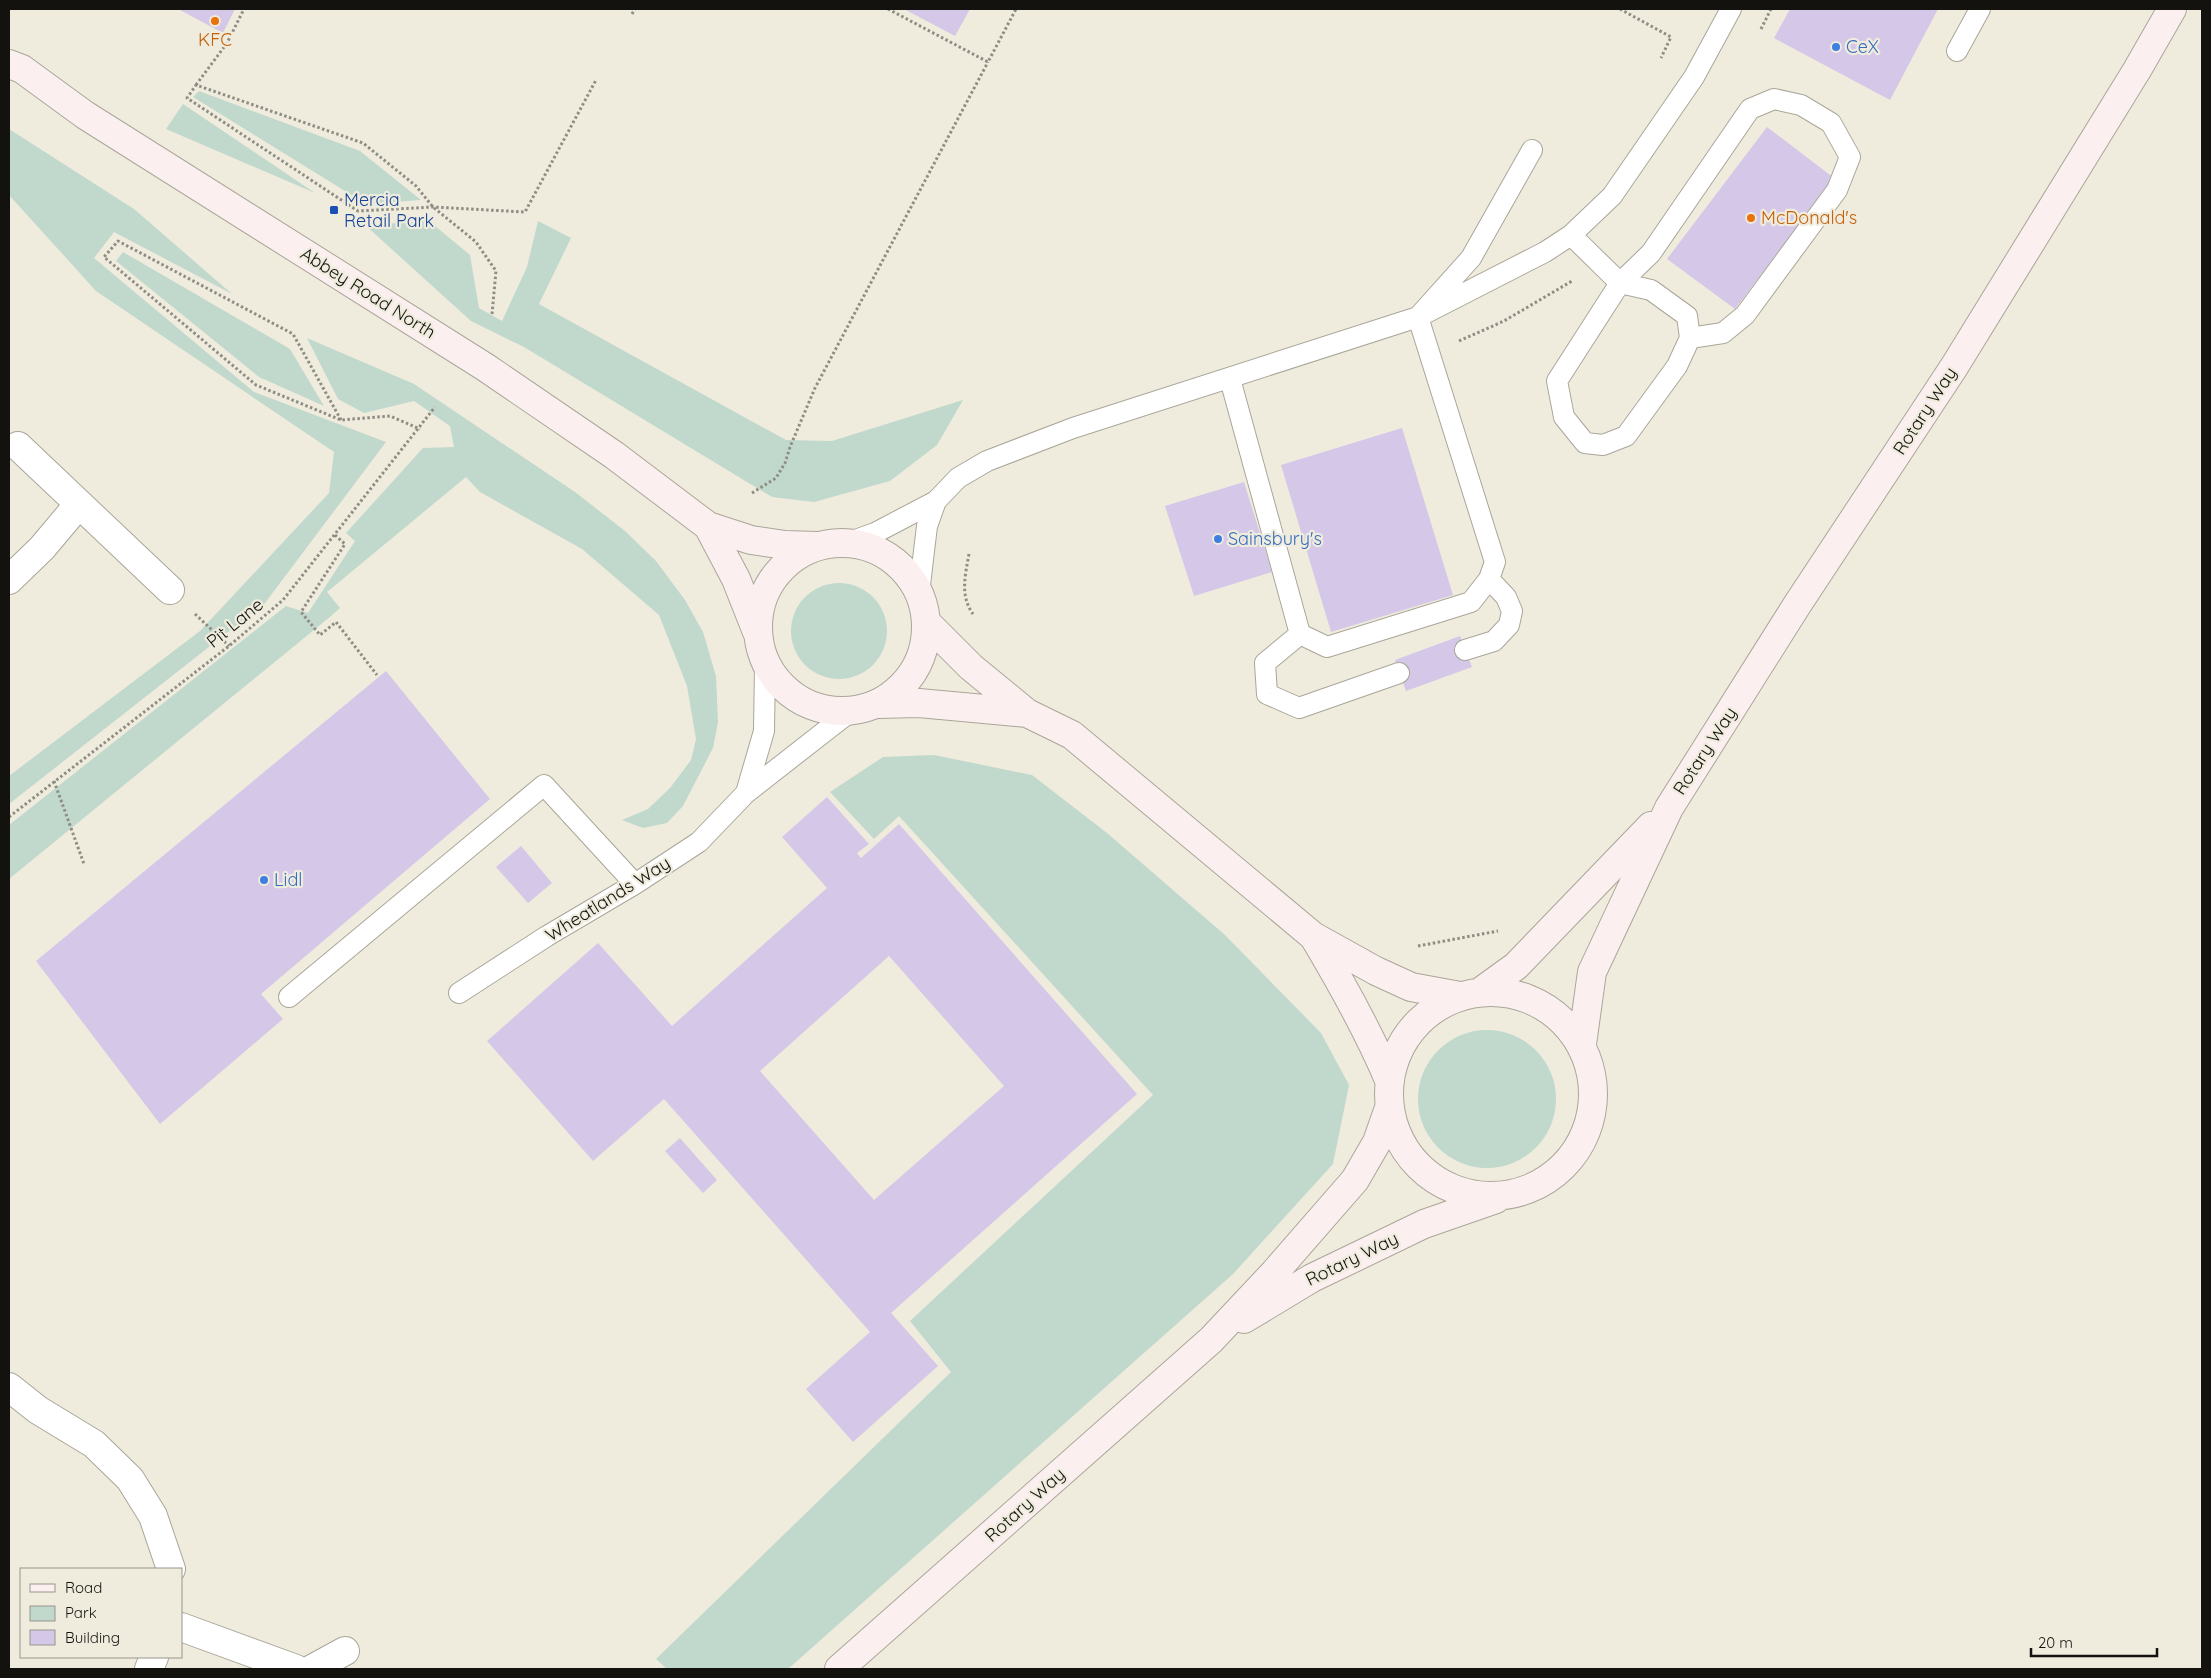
<svg xmlns="http://www.w3.org/2000/svg" width="2211" height="1678" viewBox="0 0 2211 1678" font-family="Quicksand,sans-serif">
  <style>
    .green { fill: #c1d8cc }
    .building { fill: #d5c7e7; fill-rule: evenodd }
    .lines { fill: none; stroke-linecap: round; stroke-linejoin: round }
    .lane-casing { stroke: #a9a699; stroke-width: 22 }
    .street-casing { stroke: #a9a699; stroke-width: 30 }
    .secondary-casing { stroke: #a9a699; stroke-width: 30 }
    .path { stroke: #8f8d83; stroke-width: 3; stroke-dasharray: 2.5 2.5; stroke-linecap: butt }
    .lane { stroke: #fff; stroke-width: 20 }
    .street { stroke: #fff; stroke-width: 28 }
    .secondary { stroke: #fceff0; stroke-width: 28 }
    .food-dot { fill: #e8710a; stroke: #efecde; stroke-width: 2 }
    .shop-dot { fill: #3f7fe0; stroke: #efecde; stroke-width: 2 }
    .transit-dot { fill: #1a4fb4; stroke: #efecde; stroke-width: 2 }
    .labels { text-anchor: middle; stroke-width: 4.5; stroke-linejoin: round; paint-order: stroke }
    .food-label { font-size: 18px; fill: #c56008; stroke: #efecde }
    .shop-label { font-size: 18px; fill: #366cbe; stroke: #efecde; text-anchor: start }
    .transit-label { font-size: 18px; fill: #164399; stroke: #efecde; text-anchor: start }
    .street-label { font-size: 18px; fill: #13120e; stroke: #efecde }
  </style>
  <rect width="100%" height="100%" fill="#efecde"/>
  <!-- green -->
  <path class="green" d="M199,91l161,60 61,49 -55,4 -173,-107z
    M183,104l132,89 -149,-64z
    M9,129l125,80 98,85 -118,-62 -20,26 160,134 132,50 -121,161 -256,201v-28l191,-145 129,-138 5,-41 -238,-161 -87,-96z
    M429,221l41,34 9,53 23,13 25,-54 11,-46 33,17 -32,66 247,136 46,1 131,-41 -26,45 -47,36 -76,21 -42,-5 -248,-150 -53,-26 -106,-96z
    M123,252l167,97 34,57 -65,-29 -143,-116z
    M307,338l107,46 161,108 50,39 31,30 29,39 18,32 13,44 2,46 -5,26 -30,58 -16,17 -24,5 -21,-8 26,-11 22,-21 21,-28 5,-21 -9,-53 -28,-71 -77,-66 -102,-57 -14,-15 -139,115 13,16 -9,8 -322,263v-54l277,-219 22,7 47,-72 -9,-8 77,-85 31,-1 -4,-21 -36,-25 -50,12 -26,-14z
    M791 631a48 48 0 1 1 96 0a48 48 0 1 1-96 0Z
    M934,755l98,20 75,58 118,102 96,98 28,52 -16,79 -100,110 -445,395h-121l-11,-10 295,-287 -41,-51 243,-226 -254,-279 -25,23 -44,-47 53,-35z
    M1418 1099a69 69 0 1 1 138 0a69 69 0 1 1-138 0Z"/>
  <!-- building -->
  <path class="building" d="M178,9h57l-12,24z
    M904,9h66l-15,27z
    M1790,9h148l-48,91 -116,-62z
    M1767,127l67,51 -99,131 -68,-50z
    M1402,428l51,167 -122,37 -50,-167z
    M1244,482l28,90 -78,24 -29,-90z
    M1460,636l12,31 -66,24 -11,-31z
    M386,671l104,128 -229,195 22,25 -123,105 -124,-163z
    M827,797l42,47 -12,9 4,5 38,-34 238,270 -246,219 47,53 -85,76 -47,-53 64,-57 -206,-233 -71,62 -106,-120 111,-98 74,83 155,-138 -45,-51zM889,956l115,130 -130,114 -114,-129z
    M521,846l31,37 -24,20 -32,-36z
    M680,1138l37,42 -14,13 -38,-42z"/>
  <g class="lines">
    <!-- lane casing -->
    <g class="lane-casing">
      <path id="lane" d="M1957,51l23,-42
        M1571,235l49,48 31,7 36,26 3,22 -13,28 -51,70 -23,9 -18,-2 -21,-26 -7,-36 63,-98 31,-30 99,-144 24,-10 27,6 30,18 19,34 -13,33 -92,125 -22,18 -33,5
        M1230,379l70,255 27,13 144,-45 18,-23 6,-17 -77,-245 53,-59 61,-108
        M847,543l28,-10 61,-32 22,-23 29,-17 86,-33 345,-111 127,-65 26,-17 41,-39 82,-119 37,-68
        M919,593l8,-67 9,-25
        M1300,634l-35,29 2,31 32,14 100,-35
        M1465,650l29,-9 15,-16 3,-14 -6,-14 -17,-18
        M746,793l18,-62 1,-66
        M459,993l88,-57 88,-52 64,-42 47,-49 105,-82
        M289,997l255,-212 91,99"/>
    </g>
    <!-- street casing -->
    <g class="street-casing">
      <path id="street" d="M18,446l152,144
        M9,580l33,-32 37,-44
        M9,1387l29,23 56,34 36,35 23,37 18,53
        M181,1627l115,42
        M149,1669l5,-12
        M312,1669l33,-18"/>
    </g>
    <!-- secondary casing -->
    <g class="secondary-casing">
      <path id="secondary" d="M9,64l13,5 63,46 400,252 129,88 94,71 43,14 34,5 33,1
        M708,526l28,53 21,53
        M758 627a84 84 0 1 1 168 0a84 84 0 1 1-168 0Z
        M926,622l45,45 56,46 45,22 241,201 63,35 35,16 49,9
        M878,704l41,-1 108,10
        M1314,937c28,47 54,93 75,143
        M1389 1094a102 102 0 1 1 204 0a102 102 0 1 1-204 0Z
        M1480,992l36,-26 135,-140
        M1582,1044l10,-72 77,-164 128,-203 157,-238 183,-297 35,-61
        M1244,1319l68,-41 112,-54 72,-25
        M839,1669l372,-329 63,-67 81,-93 22,-38 12,-34"/>
    </g>
    <!-- path -->
    <path class="path" d="M888,9l100,53 28,-53
      M1620,9l51,28 -10,21
      M632,14l3,-5
      M1761,29l10,-20
      M196,85l31,-42 17,-34
      M492,314l4,-43 -20,-29 -43,-35 -17,-21 -53,-43 -167,-58 -9,13 171,113 75,-4 92,5 71,-132
      M1459,341l45,-20 68,-40
      M341,420l-48,-86 -175,-93 -14,16 152,128 85,35 49,-4 30,13
      M752,493l24,-15 9,-15 5,-16 25,-59 173,-326
      M335,535l10,9 -44,68 19,23 16,-13 41,53
      M969,554c-4,22 -9,42 4,60
      M195,614l34,32
      M54,781l30,83
      M9,817l220,-171 54,-46 152,-193
      M1418,946l80,-15"/>
    <!-- lane -->
    <use href="#lane" class="lane"/>
    <!-- street -->
    <use href="#street" class="street"/>
    <!-- secondary -->
    <use href="#secondary" class="secondary"/>
  </g>
  <!-- markers -->
  <g class="food-dot">
    <circle cx="215" cy="21" r="5"/>
    <circle cx="1751" cy="218" r="5"/>
  </g>
  <g class="shop-dot">
    <circle cx="1836" cy="47" r="5"/>
    <circle cx="1218" cy="539" r="5"/>
    <circle cx="264" cy="880" r="5"/>
  </g>
  <rect class="transit-dot" x="329" y="205" width="10" height="10" rx="2.5"/>
  <g class="labels">
    <!-- food labels -->
    <g class="food-label">
      <text x="215" y="46">KFC</text>
      <text x="1761" y="224" text-anchor="start">McDonald's</text>
    </g>
    <!-- shop labels -->
    <g class="shop-label">
      <text x="1846" y="53">CeX</text>
      <text x="1228" y="545">Sainsbury's</text>
      <text x="274" y="886">Lidl</text>
    </g>
    <!-- transit labels -->
    <g class="transit-label">
      <text x="344" y="206">Mercia<tspan x="344" dy="21">Retail Park</tspan></text>
    </g>
    <!-- street labels -->
    <g class="street-label">
      <text transform="translate(368 293) rotate(32)" y="6">Abbey Road North</text>
      <text transform="translate(1925 411) rotate(-57)" y="6">Rotary Way</text>
      <text transform="translate(235 623) rotate(-39)" y="6">Pit Lane</text>
      <text transform="translate(1705 751) rotate(-57)" y="6">Rotary Way</text>
      <text transform="translate(608 899) rotate(-32)" y="6">Wheatlands Way</text>
      <text transform="translate(1352 1259) rotate(-26)" y="6">Rotary Way</text>
      <text transform="translate(1025 1505) rotate(-42)" y="6">Rotary Way</text>
    </g>
  </g>
  <!-- border -->
  <rect width="2211" height="1678" fill="none" stroke="#13120e" stroke-width="20"/>
  <!-- legend -->
  <rect x="20" y="1568" width="162" height="90" fill="#efecde" stroke="#97958b"/>
  <rect x="30" y="1584" width="25" height="8" fill="#fceff0" stroke="#97958b"/>
  <text x="65" y="1593" font-size="15" fill="#13120e">Road</text>
  <rect x="30" y="1606" width="25" height="15" fill="#c1d8cc" stroke="#97958b"/>
  <text x="65" y="1618" font-size="15" fill="#13120e">Park</text>
  <rect x="30" y="1630" width="25" height="15" fill="#d5c7e7" stroke="#97958b"/>
  <text x="65" y="1643" font-size="15" fill="#13120e">Building</text>
  <!-- scale -->
  <path d="M2031 1648v8h126v-8" fill="none" stroke="#13120e" stroke-width="2.5"/>
  <text x="2038" y="1648" font-size="15" fill="#13120e" stroke="#efecde" stroke-width="4" paint-order="stroke">20 m</text>
</svg>
